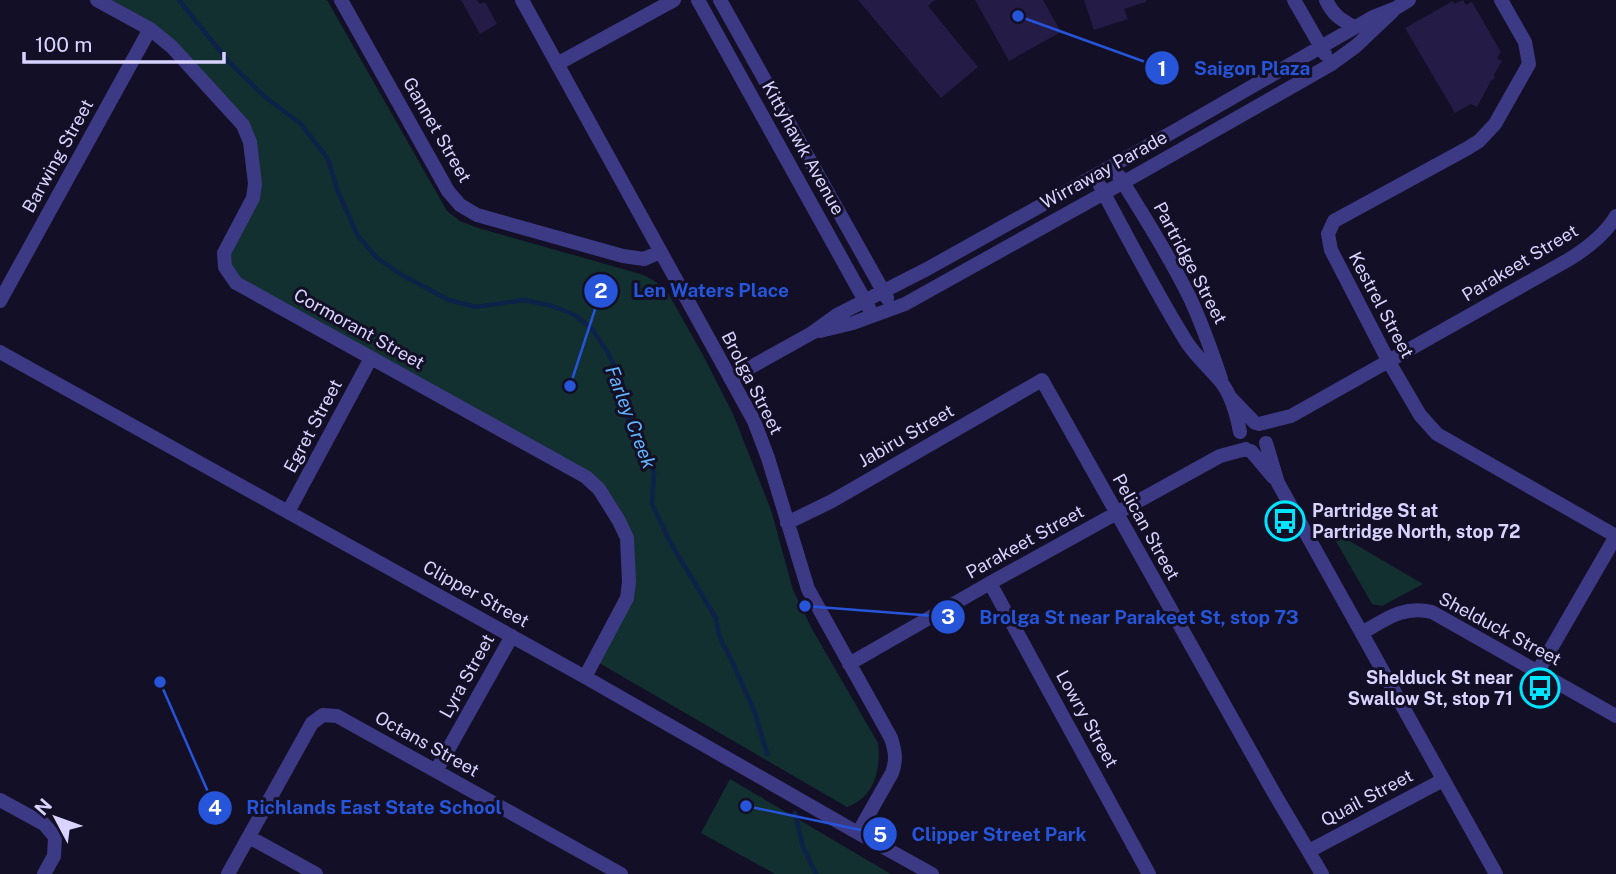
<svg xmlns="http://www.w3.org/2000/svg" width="1616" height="874" viewBox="0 0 1616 874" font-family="'Public Sans',sans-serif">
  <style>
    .green { fill: #12302f }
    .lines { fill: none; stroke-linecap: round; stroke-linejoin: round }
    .stream { stroke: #0c2248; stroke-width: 4.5 }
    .building { fill: #241b47 }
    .minor { stroke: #3d3a85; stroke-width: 14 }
    .labels { text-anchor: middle; stroke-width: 6; stroke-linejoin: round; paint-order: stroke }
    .street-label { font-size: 18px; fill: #d9d4ff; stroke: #130f26 }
    .poi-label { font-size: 18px; font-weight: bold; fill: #d9d4ff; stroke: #130f26; text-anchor: start }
    .water-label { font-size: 19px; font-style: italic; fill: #62b6ff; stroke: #130f26 }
    .leader { fill: none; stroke: #2655da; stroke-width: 2.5 }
    .callout-dot { fill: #2655da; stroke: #130f26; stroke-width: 2.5 }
    .mark-label { font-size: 21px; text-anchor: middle; font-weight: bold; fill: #fff }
    .callout-label { font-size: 19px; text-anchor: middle; font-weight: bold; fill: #2655da; stroke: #130f26; stroke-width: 6; stroke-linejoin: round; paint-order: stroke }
  </style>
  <rect width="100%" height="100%" fill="#130f26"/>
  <!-- green -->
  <path class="green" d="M97,0h230l120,211 13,10 18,7 159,45c13,4 22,10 31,20l36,64 29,57 38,96 22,80 19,39 66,114c3,26 -3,54 -31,64l-253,-147 33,-62v-60l-28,-49 -363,-206 -11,-16 28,-69 -3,-56 -78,-95z
    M1329,529l94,55 -41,22 -10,-2z
    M730,779l161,95h-116l-74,-41z"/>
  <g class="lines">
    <!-- stream -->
    <path class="stream" d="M179,0l50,62 36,35 36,27 27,35 10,33 20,44 19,22 25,17 47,25 27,7 48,-7 28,6 23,9 17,14 16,24 14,29 7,41 16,29 9,20 -2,32 18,38 46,76 3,18 12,23 24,54 12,41
      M795,813l8,34 13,27"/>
  </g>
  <!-- building -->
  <path class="building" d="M461,0h16l3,4 5,-2 12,22 -17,10z
    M858,0h77l-7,6 50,61 -37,31z
    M975,0h68l18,32 -52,29z
    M1084,0h62v2l-22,7 4,10 -34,11z
    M1463,0l3,5 6,-3 29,50 -4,6 5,3 -8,14 1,3 -4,3 -14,26 -6,-3 -16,9 -50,-85 48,-27 1,3z"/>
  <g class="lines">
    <!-- minor -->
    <path class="minor" d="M97,0l53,29 22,18 71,78 7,17 5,42 -2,14 -29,55 1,14 11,16 350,194 13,12 20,32 8,17 2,44 -2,16 -42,79
      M341,0l107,191 12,14 17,10 146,41 21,3 16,-7
      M522,0l232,421 14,37 40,131 83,149c4,13 6,21 1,35l-34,60
      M698,0l171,308
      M720,0l167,298
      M1294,0l31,54
      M1326,0c7,15 14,19 28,27
      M1501,0l24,42 4,22 -34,60 -16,17 -11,7 -134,73 -6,13 3,16 58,112 31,53 17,19 179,102
      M557,64l117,-64
      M1119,176c25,40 50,80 71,122 12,26 22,54 31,81
      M1100,186c28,52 55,105 86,155 10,16 24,27 35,41 11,14 16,34 19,50
      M0,301l150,-272
      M820,331l33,-8 52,-19 235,-131 190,-108 26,-19 36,-34
      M0,352l585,325 273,156 74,41
      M731,378l81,-45 25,-18 90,-46 244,-136 202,-116 23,-9 13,-8
      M1231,398l24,25
      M1259,424l32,-8 277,-156c18,-11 37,-25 48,-44
      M1266,443l12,40 218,391
      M1251,451l22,26
      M288,512l83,-154
      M787,523l45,-22 210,-121 232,413 48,81
      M990,583l159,291
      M1362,633c24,-14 42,-28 70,-21l184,104
      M849,664l141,-81 230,-127 26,-7
      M1538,671l78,-135
      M436,771l76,-135
      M0,800l44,24 11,13 -1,19 -10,18
      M249,837l67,37
      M1309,851l134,-71
      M228,874l84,-151 11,-8 14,1 284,158"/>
  </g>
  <!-- icons -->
  <defs>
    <g id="bus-ring" transform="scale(2.0125)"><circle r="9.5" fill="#130f26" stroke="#00e5ff" stroke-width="1.5"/><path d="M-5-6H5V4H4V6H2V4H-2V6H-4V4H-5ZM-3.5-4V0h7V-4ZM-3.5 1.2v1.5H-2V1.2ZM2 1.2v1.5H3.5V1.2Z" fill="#00e5ff"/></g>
  </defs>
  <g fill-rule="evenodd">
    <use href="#bus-ring" x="1285" y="521"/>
    <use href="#bus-ring" x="1540" y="688"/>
  </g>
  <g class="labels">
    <!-- street labels -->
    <g class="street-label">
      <text transform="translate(437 130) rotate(60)" y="6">Gannet Street</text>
      <text transform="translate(803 148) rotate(61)" y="6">Kittyhawk Avenue</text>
      <text transform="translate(58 156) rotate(-61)" y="6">Barwing Street</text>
      <text transform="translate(1104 170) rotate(-29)" y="6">Wirraway Parade</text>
      <text transform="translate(1190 263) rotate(62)" y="6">Partridge Street</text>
      <text transform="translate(1520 263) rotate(-31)" y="6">Parakeet Street</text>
      <text transform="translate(1381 305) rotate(62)" y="6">Kestrel Street</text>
      <text transform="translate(359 329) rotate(29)" y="6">Cormorant Street</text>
      <text transform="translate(752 383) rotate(63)" y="6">Brolga Street</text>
      <text transform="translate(313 426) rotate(-62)" y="6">Egret Street</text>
      <text transform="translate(906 436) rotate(-30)" y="6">Jabiru Street</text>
      <text transform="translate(1146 527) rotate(61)" y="6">Pelican Street</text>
      <text transform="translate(1025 542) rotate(-29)" y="6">Parakeet Street</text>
      <text transform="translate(476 594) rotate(29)" y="6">Clipper Street</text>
      <text transform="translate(1500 629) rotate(28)" y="6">Shelduck Street</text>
      <text transform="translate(467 676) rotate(-61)" y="6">Lyra Street</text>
      <text transform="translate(1087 719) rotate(61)" y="6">Lowry Street</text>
      <text transform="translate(427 744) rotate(29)" y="6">Octans Street</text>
      <text transform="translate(1367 798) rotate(-28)" y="6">Quail Street</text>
    </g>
    <!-- poi labels -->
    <g class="poi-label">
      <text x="1312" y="517">Partridge St at<tspan x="1312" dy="21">Partridge North, stop 72</tspan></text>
      <text x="1513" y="684" text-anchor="end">Shelduck St near<tspan x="1513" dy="21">Swallow St, stop 71</tspan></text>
    </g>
    <!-- water labels -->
    <g class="water-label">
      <text transform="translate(631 417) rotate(69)" y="7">Farley Creek</text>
    </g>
  </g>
  <!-- callouts -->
  <path class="leader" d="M1018 16L1162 68M570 386L601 291M805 606L948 617M160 682L215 808M746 806L880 834"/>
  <g class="callout-dot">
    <circle cx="1018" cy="16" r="7"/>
    <circle cx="570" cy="386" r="7"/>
    <circle cx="805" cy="606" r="7"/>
    <circle cx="160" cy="682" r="7"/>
    <circle cx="746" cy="806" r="7"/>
    <circle cx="1162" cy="68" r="18"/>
    <circle cx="601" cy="291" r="18"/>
    <circle cx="948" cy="617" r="18"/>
    <circle cx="215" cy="808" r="18"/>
    <circle cx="880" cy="834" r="18"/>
  </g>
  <g class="mark-label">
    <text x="1162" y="76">1</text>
    <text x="601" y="298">2</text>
    <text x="948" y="624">3</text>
    <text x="215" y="815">4</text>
    <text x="880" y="842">5</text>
  </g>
  <g class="callout-label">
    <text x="1252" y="75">Saigon Plaza</text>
    <text x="711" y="297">Len Waters Place</text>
    <text x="1139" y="624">Brolga St near Parakeet St, stop 73</text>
    <text x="374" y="814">Richlands East State School</text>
    <text x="999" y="841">Clipper Street Park</text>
  </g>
  <!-- north arrow -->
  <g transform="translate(56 818) rotate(311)" stroke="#130f26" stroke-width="5" paint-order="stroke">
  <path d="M0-5L12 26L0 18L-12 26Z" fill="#d9d4ff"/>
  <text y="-10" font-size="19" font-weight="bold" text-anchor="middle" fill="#d9d4ff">N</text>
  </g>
  <!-- scale -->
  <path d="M24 52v10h200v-10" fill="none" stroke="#d9d4ff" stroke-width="3.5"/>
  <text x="35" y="52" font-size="21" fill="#d9d4ff" stroke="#130f26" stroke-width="5" paint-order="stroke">100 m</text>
</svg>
